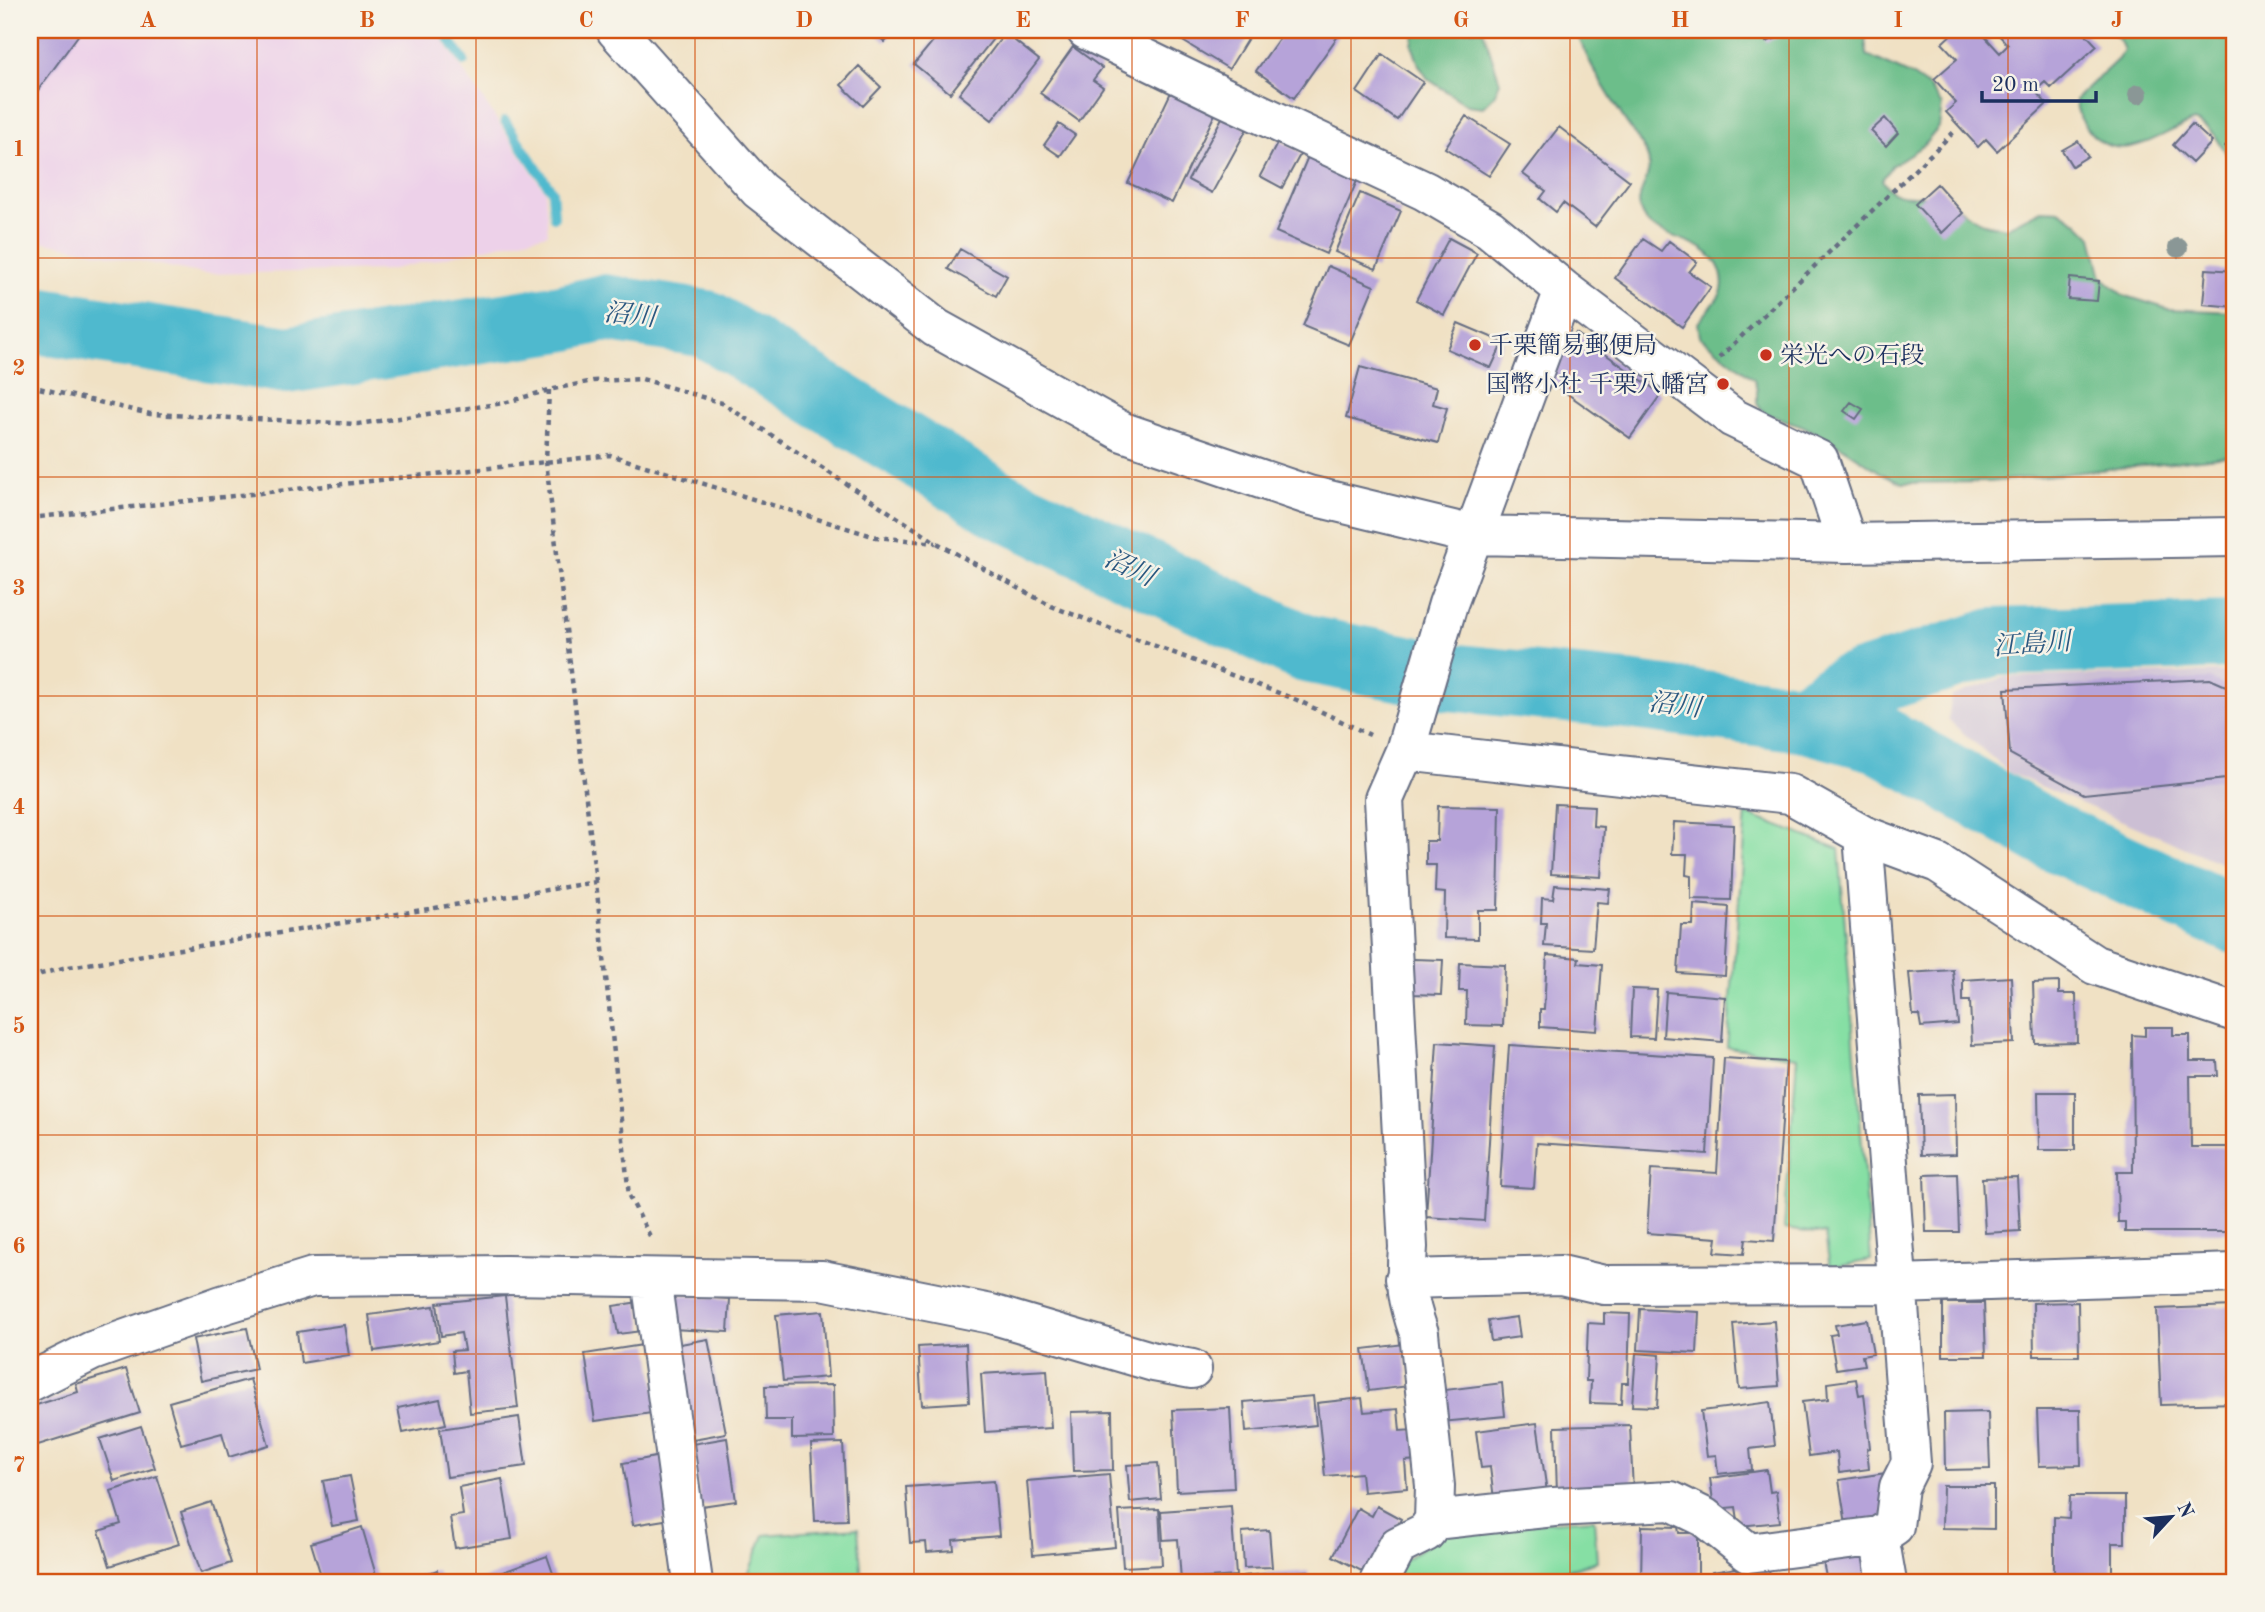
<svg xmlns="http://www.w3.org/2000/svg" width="2265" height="1612" viewBox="0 0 2265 1612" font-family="'Old Standard TT','Noto Serif JP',serif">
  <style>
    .built { fill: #edd1e9 }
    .industrial { fill: #ccbfd4 }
    .green { fill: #86dfa4; stroke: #508781; stroke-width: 2 }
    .forest { fill: #6cbe8a; stroke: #447674; stroke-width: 2 }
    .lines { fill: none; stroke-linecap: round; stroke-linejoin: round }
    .stream { stroke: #50b9ce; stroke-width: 10 }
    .river { stroke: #50b9ce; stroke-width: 68 }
    .building { fill: #b6a3d9 }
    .minor-casing { stroke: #666d82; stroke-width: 42 }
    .path { stroke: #666d82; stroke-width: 4.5; stroke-dasharray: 5 5; stroke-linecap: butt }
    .minor { stroke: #fff; stroke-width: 38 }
    .tree { fill: #8a9796 }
    .grid { fill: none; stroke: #d45514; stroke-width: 2; stroke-opacity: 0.55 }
    .poi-dot { fill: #c8321e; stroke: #f7f3e8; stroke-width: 2.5 }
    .labels { text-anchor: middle; stroke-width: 5; stroke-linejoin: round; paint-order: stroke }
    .poi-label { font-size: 24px; fill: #1b2f5e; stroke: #f7f3e8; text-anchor: start }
    .water-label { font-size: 26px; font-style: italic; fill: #2b5880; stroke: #f7f3e8 }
    .neatline { fill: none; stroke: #d45514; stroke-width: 2.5 }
    .grid-label { font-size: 23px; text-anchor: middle; font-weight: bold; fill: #d45514 }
  </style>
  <rect width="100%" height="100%" fill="#f7f3e8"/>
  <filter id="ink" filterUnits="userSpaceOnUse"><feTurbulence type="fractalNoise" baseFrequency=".0143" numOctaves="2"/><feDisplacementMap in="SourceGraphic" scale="14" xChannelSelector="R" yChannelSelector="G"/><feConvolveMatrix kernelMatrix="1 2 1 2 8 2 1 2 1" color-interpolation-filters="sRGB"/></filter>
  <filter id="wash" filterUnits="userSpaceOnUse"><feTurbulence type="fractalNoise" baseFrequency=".00686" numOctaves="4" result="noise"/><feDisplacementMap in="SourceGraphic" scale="28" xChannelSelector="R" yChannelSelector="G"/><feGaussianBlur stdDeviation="1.57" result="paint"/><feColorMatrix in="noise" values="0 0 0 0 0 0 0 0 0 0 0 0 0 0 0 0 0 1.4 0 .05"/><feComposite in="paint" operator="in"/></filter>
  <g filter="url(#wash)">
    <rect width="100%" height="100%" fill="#f0e1c4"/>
    <!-- built -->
    <path class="built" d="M30,30h406l109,161 3,43 -159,36 -185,4 -174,-35z"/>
    <!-- industrial -->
    <path class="industrial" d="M2235,672v197l-225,-96 -62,-53 4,-24 53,-19z"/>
    <!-- green -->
    <path class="green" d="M1746,814l93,35 32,411 -41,8 -5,-34 -41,-5 13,-172 -70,-10z
      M1594,1519l3,42 -68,21h-137l10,-20 49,-34z
      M858,1528l4,54h-117l19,-47z"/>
    <!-- forest -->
    <path class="forest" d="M1415,30h68l17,52 -6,14 -11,11 -16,-2 -39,-26 -9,-14 -7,-20z
      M1576,30h294l-5,10 2,15 46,21 16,11 13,18 -3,22 -15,18 -33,21 -9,14c15,26 36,10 59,19 13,5 25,16 38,22 8,4 18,5 27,7l35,-18 20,1 17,12 14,14 10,40 21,18 45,14 67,3v143l-245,27 -87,1 -20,-9 -41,-27 -39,-21 -37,-12 -9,-10v-14l-3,-11 -54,-42 -2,-14c7,-9 18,-20 23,-30 3,-7 2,-14 0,-21 -14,-39 -66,-30 -79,-57 -11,-21 14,-38 5,-60 -5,-13 -16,-25 -23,-36 -18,-29 -37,-57 -48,-89z
      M2110,30h125v141c-10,-20 -19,-42 -41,-50 -34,12 -73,46 -103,12 -9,-11 -15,-20 -15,-34l42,-40 6,-9 -4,-9z"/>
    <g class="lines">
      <!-- stream -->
      <path class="stream" d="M443,30l21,31
        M505,121l47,70 2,26"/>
      <!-- river -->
      <path class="river" d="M30,319l257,41 275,-42 42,-10 103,16 295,182 304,143 142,28 179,18 176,23 76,21 175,98 181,83
        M1803,718l44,-29 147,-47 241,-7"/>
    </g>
    <g id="blocks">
      <!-- building -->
      <path class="building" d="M30,30h52l-52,71z
        M871,30h25l-11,12z
        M942,30h58l-50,63 -36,-29z
        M1188,30h65l-24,39 -48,-29z
        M1285,30h44l9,6 -44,62 -38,-27z
        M1762,30h38l-34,12z
        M1956,30h23l21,23 8,-8 -11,-12 3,-3h82l15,16 -46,42 -6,-6 -10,9 12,13 -50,47 -11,-12 -8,8 -32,-35 10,-9 -22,-24 23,-20 -15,-16z
        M1005,33l34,27 -47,60 -33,-26z
        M1073,47l29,21 -9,12 10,7 -24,34 -39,-28z
        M1382,54l41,28 -26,38 -40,-28z
        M859,66l22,21 -18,19 -22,-21z
        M1171,92l44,22 -43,89 -44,-20z
        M1223,116l24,13 -35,64 -24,-13z
        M1466,116l44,28 -21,32 -44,-28z
        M1885,118l13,15 -12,13 -15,-15z
        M1059,124l16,11 -15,21 -16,-11z
        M2192,124l20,18 -20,21 -19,-18z
        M1559,127l71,54 -35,46 -32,-24 -7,9 -16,-13 6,-8 -23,-17z
        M1279,140l22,13 -19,35 -22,-12z
        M2078,141l10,15 -16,10 -10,-16z
        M1309,154l50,22 -33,78 -50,-22z
        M1937,184l26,29 -21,20 -27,-29z
        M1360,193l41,18 -25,58 -41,-17z
        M1449,238l28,15 -33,62 -28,-15z
        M1643,239l18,12 8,-10 28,21 -8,10 22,15 -29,40 -67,-49z
        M960,249l47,27 -11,20 -48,-27z
        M1328,266l46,20 -25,59 -46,-19z
        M2206,269l29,2v36l-32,-3z
        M2070,278l29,3 -2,20 -29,-2z
        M1458,323l45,19 -12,26 -44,-19z
        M1576,333l85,61 -31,44 -85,-60z
        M1360,367l77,21 -4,16 14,4 -9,35 -92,-25z
        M1851,402l12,7 -7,10 -12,-8z
        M2210,679l25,11v88l-151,16 -74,-40 -5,-65z
        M1555,804l39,2 -1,20 11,1 -3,50 -50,-3z
        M1438,806l62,1 -2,103h-20v29l-34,-1 1,-45 -10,-1 1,-27h-10v-24h11z
        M1674,822l60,3 -3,75 -40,-1v-23l-5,-1 1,-21h-15z
        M1555,885l55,4 -2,14 -11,-1 -4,47 -49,-3 2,-23h-5l1,-25 11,1z
        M1694,904l35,3 -4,69 -47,-3 3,-48h12z
        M1547,955l32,3 -1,5 24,2 -5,66 -57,-4v-18h4z
        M1413,959l30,1 -2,35 -29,-1z
        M1460,963l45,2 -2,61 -37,-1 1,-34h-8z
        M1953,970l5,54 -37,3 -2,-12h-6l-4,-42z
        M2011,977l3,66 -42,2 -2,-44h-7v-21z
        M2059,982v12h17l1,48 -42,1 -2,-60z
        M1632,989l25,1 -3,48 -24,-1z
        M1666,992l59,5 -3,45 -59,-5z
        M2145,1027h28v8h17v26h27l1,15h-28l1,71h44v85h-110v-10h-7l-1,-50h16l-1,-137 13,1z
        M1437,1042l58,4 -11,175 -58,-4z
        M1509,1045l204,13 -6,96 -170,-11 -3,45 -34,-2z
        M1724,1058l62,4 -12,179 -28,-2 -2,15 -29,-2 2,-14 -70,-5 4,-64 66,4z
        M2038,1092h37v58h-36z
        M1955,1094l1,60 -35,1 -2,-60z
        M1957,1174l2,58h-33l-2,-57z
        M2017,1177l3,54 -35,2 -3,-55z
        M674,1295l56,4 -2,33 -56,-3z
        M505,1296l13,112 -48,5 -4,-42 -12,2 -2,-22 12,-1 -3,-17 -20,3 -4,-33z
        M639,1302l4,29 -25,3 -5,-28z
        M2078,1302l1,54h-45l-1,-53z
        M1943,1303h41l2,53h-43z
        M434,1306l5,35 -65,10 -5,-36z
        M2233,1306l2,97 -74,2 -4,-96z
        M1640,1309l59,3 -2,41 -59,-3z
        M823,1311l5,66 -45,4 -7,-66z
        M1604,1313l26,1 -2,69h-6l-1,21 -31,-1 1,-22h-5l2,-58 16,1z
        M1517,1317l3,20 -29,4 -3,-20z
        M1867,1320l6,34 -11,2 2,9 -28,4 -6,-34 7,-1 -2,-9z
        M1774,1321l5,65 -40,3 -6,-65z
        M344,1325l5,30 -48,8 -4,-31z
        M247,1328l9,41 -55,12 -8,-42z
        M708,1339l18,94 -33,6 -18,-94z
        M649,1344l10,68 -64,9 -10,-67z
        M966,1344l3,58 -47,3 -4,-58z
        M1404,1344l5,42 -40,5 -6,-42z
        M1636,1353l24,2 -3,52 -25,-1z
        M126,1369l14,44 -102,32 -8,-26v-12l48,-15 -2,-8z
        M1047,1370l4,58 -66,4 -4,-58z
        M250,1379l19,66 -40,12 -7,-24 -41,11 -12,-42z
        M1856,1379l3,16 5,-1 6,54 -3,1 2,20 -30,4 -2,-21 -28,4 -7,-54 26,-3 -1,-16z
        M1502,1383l3,33 -64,6 -4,-31z
        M833,1385l1,53 -42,1v-19h-26l-1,-34z
        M1313,1396l3,29 -70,7 -2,-30z
        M1362,1398l2,14 34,-3 2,22 14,-1 4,30 -13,1 2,27 -44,4 -2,-19 -36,3 -8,-73z
        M440,1399l6,25 -43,9 -5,-25z
        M1770,1402l5,44 -25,3 2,21 -34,4 -2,-19 -9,1 -6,-45z
        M1230,1408l4,80 -57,3 -4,-81z
        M2037,1410h43l1,55 -42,1z
        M1112,1411l1,59 -40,1 -2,-59z
        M1988,1412l2,57 -45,1 -1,-57z
        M519,1417l7,49 -79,11 -7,-48z
        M1537,1423l10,69 -53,7 -4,-32 -9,1 -5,-37z
        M1630,1425l3,67 -76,2 -2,-67z
        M141,1426l14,42 -41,13 -14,-42z
        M727,1438l9,63 -35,5 -9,-62z
        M843,1443l4,77 -32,1 -4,-77z
        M666,1455l11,63 -44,7 -10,-62z
        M1158,1463l3,36 -31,3 -3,-37z
        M1767,1470l3,22 6,-1 4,31 -41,4 -3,-19 -22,2 -4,-31z
        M1886,1473l-3,45 -37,6 -7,-44z
        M1109,1474l6,73 -82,8 -6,-74z
        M157,1476l22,68 -69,22 -11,-35 22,-7 -10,-33z
        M350,1476l9,45 -27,5 -9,-45z
        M502,1479l10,60 -57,9 -5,-31 13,-2 -4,-28z
        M994,1481l5,55 -46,4 1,10 -27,2 -1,-10 -16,1 -4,-56z
        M1943,1486h51v43l-52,-1z
        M2070,1496h55v47h-13v34h-58v-60l15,1z
        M211,1502l20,61 -30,10 -20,-61z
        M1231,1506l5,70 -55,4 -3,-41 -15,1 -2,-29z
        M1377,1506l24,13 -30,57 -38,-20 25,-48 14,8z
        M1159,1509l3,56 -39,2 -4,-56z
        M1642,1526l36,1 1,6h19v49h-57z
        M362,1527l16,55h-55l-12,-39z
        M1269,1530l3,37 -28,1 -2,-36z
        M1864,1548l7,34h-44l-5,-25z
        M547,1556l9,26h-81z
        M1768,1563l3,19h-57l-2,-10z
        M437,1570l4,12h-36z
        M1308,1571l1,11h-66v-6z"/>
    </g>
  </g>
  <g filter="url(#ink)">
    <use href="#blocks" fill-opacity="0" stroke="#666d82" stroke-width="2"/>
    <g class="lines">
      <!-- minor casing -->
      <g class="minor-casing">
        <path id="minor" d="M616,30l143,160 177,138 187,104 185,63 165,40 374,8 388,-6
          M1086,30l136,66 203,95 65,38 74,61 169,128 86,42 28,83
          M1405,751l385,43 73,41 75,28 157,102 140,47
          M651,1278l42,304
          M1405,1279l156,-4 43,10 294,-1 337,-11
          M30,1382l62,-31 130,-46 91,-28 193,-2 316,5 169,34 163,48 38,7
          M1434,1520l120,-13 117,-6 33,16 45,36 130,-17 15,-10 5,-39 12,-24 -48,-628
          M1879,1536l8,46
          M1379,1582l19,-36 28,-14 8,-12 1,-34 -16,-153c-12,-34 -14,-50 -11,-86l-24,-448 21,-48 43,-147 116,-314"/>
      </g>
      <!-- path -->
      <path class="path" d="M2225,148l10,-5
        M1719,358l235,-226
        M30,386l120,28 208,10 146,-21 45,-13 44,-9 49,-2 80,24 215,140 114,63 246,94 73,35
        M549,390l-3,71 50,421
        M30,518l580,-63 266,82 60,6
        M30,977l33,-9 533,-86 33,314 21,40 4,2"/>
      <!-- minor -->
      <use href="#minor" class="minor"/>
    </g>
    <!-- trees -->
    <g class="tree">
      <circle cx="2138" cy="94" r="10"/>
      <circle cx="2178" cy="248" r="10"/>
    </g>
  </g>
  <!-- grid -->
  <path class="grid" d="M257,30v1552M476,30v1552M695,30v1552M914,30v1552M1132,30v1552M1351,30v1552M1570,30v1552M1789,30v1552M2008,30v1552M30,258h2205M30,477h2205M30,696h2205M30,916h2205M30,1135h2205M30,1354h2205"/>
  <!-- markers -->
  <g class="poi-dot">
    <circle cx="1475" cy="345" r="7"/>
    <circle cx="1766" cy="355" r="7"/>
    <circle cx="1723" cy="384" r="7"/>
  </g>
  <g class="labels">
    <!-- poi labels -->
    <g class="poi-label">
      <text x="1489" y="353">千栗簡易郵便局</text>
      <text x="1780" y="363">栄光への石段</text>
      <text x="1709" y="392" text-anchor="end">国幣小社 千栗八幡宮</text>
    </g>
    <!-- water labels -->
    <g class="water-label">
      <text transform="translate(630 314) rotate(6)" y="9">沼川</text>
      <text transform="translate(1130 567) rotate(25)" y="9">沼川</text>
      <text transform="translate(2032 643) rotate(-4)" y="9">江島川</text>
      <text transform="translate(1675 704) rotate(7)" y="9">沼川</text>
    </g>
  </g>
  <!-- margin -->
  <rect width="2265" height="1612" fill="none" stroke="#f7f3e8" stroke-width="77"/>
  <!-- north arrow -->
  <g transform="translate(2171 1517) rotate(64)" stroke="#f7f3e8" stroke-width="5" paint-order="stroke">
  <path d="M0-5L12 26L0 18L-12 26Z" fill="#1b2f5e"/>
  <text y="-10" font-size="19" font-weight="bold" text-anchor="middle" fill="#1b2f5e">N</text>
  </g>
  <!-- scale -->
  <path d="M1982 91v10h114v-10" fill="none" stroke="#1b2f5e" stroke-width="3.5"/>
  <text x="1992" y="91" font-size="21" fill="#1b2f5e" stroke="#f7f3e8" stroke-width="5" paint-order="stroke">20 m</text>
  <rect x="38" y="38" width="2188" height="1536" class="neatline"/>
  <g class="grid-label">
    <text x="148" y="27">A</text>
    <text x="367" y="27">B</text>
    <text x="586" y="27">C</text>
    <text x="804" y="27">D</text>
    <text x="1023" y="27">E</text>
    <text x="1242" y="27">F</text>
    <text x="1461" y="27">G</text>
    <text x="1680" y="27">H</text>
    <text x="1898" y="27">I</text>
    <text x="2117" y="27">J</text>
    <text x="19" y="156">1</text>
    <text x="19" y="375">2</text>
    <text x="19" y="595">3</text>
    <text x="19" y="814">4</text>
    <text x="19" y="1033">5</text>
    <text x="19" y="1253">6</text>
    <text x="19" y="1472">7</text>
  </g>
</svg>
